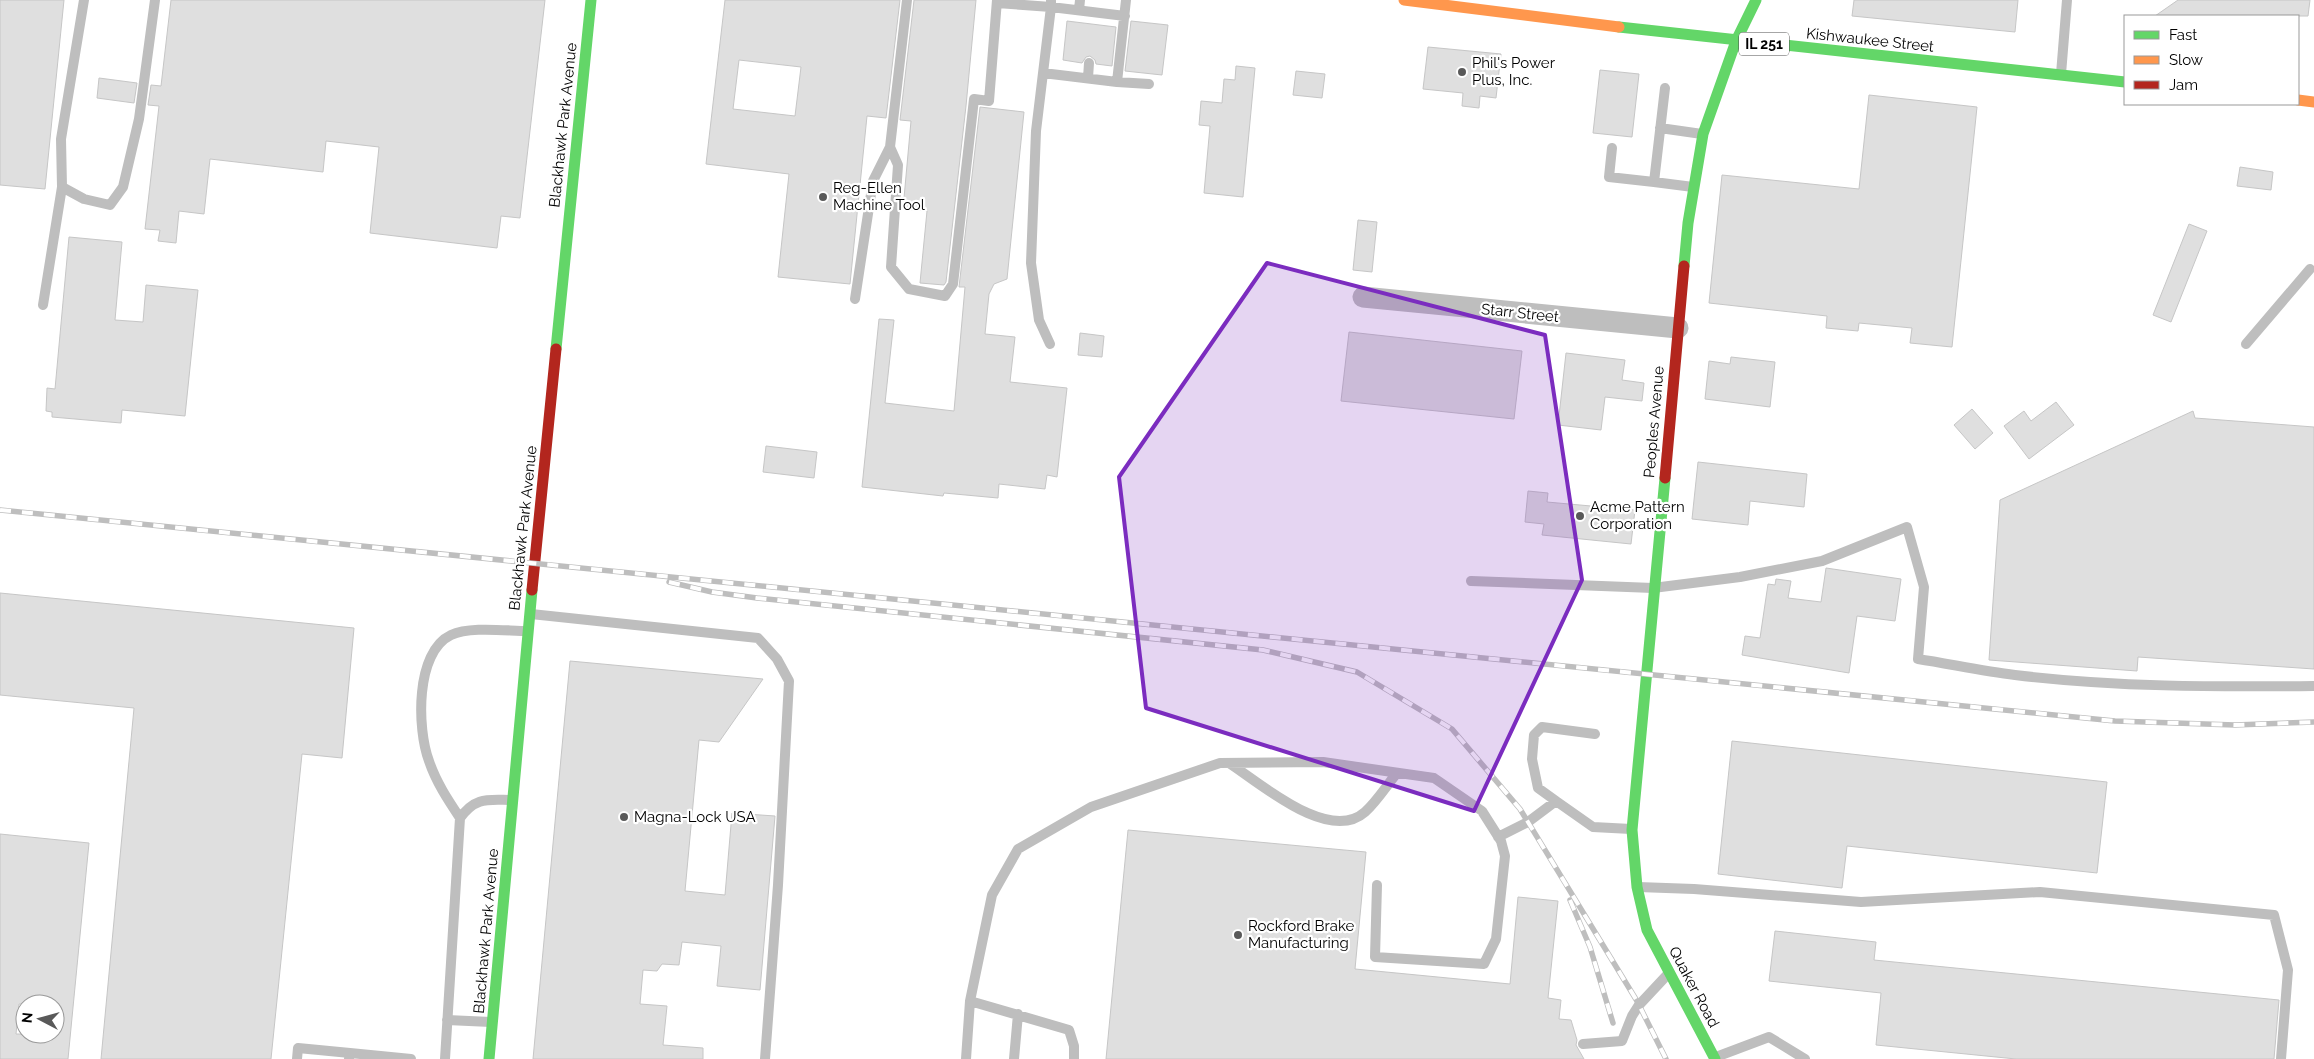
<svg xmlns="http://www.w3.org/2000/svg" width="2314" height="1059" viewBox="0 0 2314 1059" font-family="Raleway,sans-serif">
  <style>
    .building { fill: #dfdfdf; stroke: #c6c6c6; fill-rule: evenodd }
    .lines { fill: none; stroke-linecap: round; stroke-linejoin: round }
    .lane { stroke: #bebebe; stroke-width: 10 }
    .street { stroke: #bebebe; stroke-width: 21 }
    .fast { stroke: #63d668; stroke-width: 11 }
    .slow { stroke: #ff974d; stroke-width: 11 }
    .jam { stroke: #b3261e; stroke-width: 11 }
    .rail-casing { stroke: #bebebe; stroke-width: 5.5 }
    .rail { stroke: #fff; stroke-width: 4; stroke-dasharray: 11; stroke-linecap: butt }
    .marked { fill: #7b2cbf; fill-opacity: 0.2; stroke: #7b2cbf; stroke-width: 4; stroke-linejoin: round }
    .poi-dot { fill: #595959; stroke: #fff; stroke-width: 2 }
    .labels { text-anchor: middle; stroke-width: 4.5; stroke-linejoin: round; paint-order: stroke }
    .shield { fill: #fff; stroke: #4c4c4c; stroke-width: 1 }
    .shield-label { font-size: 14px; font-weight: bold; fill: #000 }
    .street-label { font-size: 15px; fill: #000; stroke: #fff }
    .poi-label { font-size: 15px; fill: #000; stroke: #fff; text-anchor: start }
  </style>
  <rect width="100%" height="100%" fill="#fff"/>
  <!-- building -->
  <path class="building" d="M0,0h64l-19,189 -45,-4z
    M171,0h374l-25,218 -19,-2 -4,32 -127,-15 9,-86 -53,-6 -3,31 -113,-13 -6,55 -25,-3 -3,32 -18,-2 2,-11 -15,-1 14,-123 -11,-1 3,-20 10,1z
    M725,0h175l-14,118 -19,-2 -17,168 -72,-7 11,-103 -83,-10zM739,60l62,7 -6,49 -62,-7z
    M914,0h62l-10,106 -20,176 -2,3 -24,-2 7,-72 -24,-2 8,-88 -11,-1z
    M1854,0h164l-3,32 -163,-16z
    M2178,0h132l-2,16h-153z
    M1067,21l49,6 -4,39 -16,-2 -1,-4 -5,-4 -4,1 -4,6 -19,-3z
    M1131,21l37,4 -6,50 -37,-4z
    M1428,47l73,7 -5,44 -16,-2 -1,12 -17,-2 1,-13 -40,-4z
    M1236,66l19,2 -12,129 -39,-4 6,-67 -11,-1 2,-24 21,2 2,-24 11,1z
    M1600,70l39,4 -7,63 -39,-4z
    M1296,71l29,3 -3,24 -29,-3z
    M99,78l38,5 -3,20 -37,-5z
    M1869,95l108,12 -25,240 -42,-4 2,-15 -53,-5 -1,8 -32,-3 1,-12 -118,-13 13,-128 137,14z
    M980,107l44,5 -17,167 -13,5 -5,10 -4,40 30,3 -5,45 57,6 -10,89 -10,-2 -2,14 -46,-5 -1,14 -54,-5 -1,3 -81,-9 17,-168 15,1 -9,83 69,8 11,-124h-6z
    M2240,167l33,5 -2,18 -34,-4z
    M1358,220l19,2 -5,50 -19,-2z
    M2189,224l18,7 -36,91 -18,-7z
    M69,237l53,5 -7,78 28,2 3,-37 52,5 -13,126 -63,-6 -1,13 -69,-6v-5l-6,-1 1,-23 8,1z
    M1349,332l173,19 -8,68 -173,-18z
    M1080,333l24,3 -2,21 -24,-2z
    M1566,353l59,7 -3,20 22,3 -2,18 -37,-4 -4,33 -43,-5z
    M1731,357l44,5 -5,45 -65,-8 4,-38 21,3z
    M2056,402l18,23 -45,34 -25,-33 20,-15 7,10z
    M1972,409l21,24 -18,16 -21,-24z
    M2193,411l2,7 119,9v242l-176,-12 -1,14 -148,-11 11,-160z
    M766,446l51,6 -3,26 -51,-6z
    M1698,462l109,12 -3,33 -54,-6 -2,24 -56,-6z
    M1528,491l20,2 -1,9 88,8 -4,34 -89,-9 2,-11 -19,-2z
    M1826,568l75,11 -6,42 -38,-5 -8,57 -107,-18 3,-19 15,2 8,-54 7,1 1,-6 15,2 -3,17 33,4z
    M0,593l354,35 -12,130 -40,-4 -31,305h-170l33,-351 -134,-13z
    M570,661l193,18 -44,63 -20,-2 -14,151 40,4 7,-82 43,3 -15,174 -43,-4 4,-40 -39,-4 -3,23 -17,-1 -5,7 -14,-1 -3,34 27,2 -4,39 40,3v11h-170z
    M1732,741l375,41 -10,91 -250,-27 -5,42 -124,-14z
    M1128,830l238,22 -11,117 155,15 8,-87 40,4 -10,97 13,2 -2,19 12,1 6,20 -1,5 8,14h-478z
    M0,834l89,9 -21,216h-68zM19,1004h36v30h-39z
    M1775,931l101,11 -2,18 405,40 -5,59h-258l-140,-14 5,-52 -112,-12z"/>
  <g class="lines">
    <!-- lane -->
    <path class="lane" d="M84,0l-23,139 1,48 22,12 26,6 13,-18 16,-68 16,-119
      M997,3l54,4v-6
      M1079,10l1,-10
      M1125,16l-74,-9 -8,66 74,9 9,-82
      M1043,73l-7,58 -5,132 8,57 11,24
      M2061,74l6,-74
      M1088,78l1,-15
      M1117,82l32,2
      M1665,88l-11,94 39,5
      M1660,128l42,6
      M890,147l8,18 -7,102 18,22 36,7 8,-12 21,-185 15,2 8,-101
      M1612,148l-3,29 45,5
      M855,299l18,-118 17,-34 17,-147
      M43,305l19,-118
      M2246,344l64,-75
      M1471,581l182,7 87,-11 82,-16 85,-34 17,60 -6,72c32,5 65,12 97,16 99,12 199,12 299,11
      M531,614l227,24 19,21 12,22 -11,204 -13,174
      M1229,763c31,20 100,81 136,49 12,-11 22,-27 32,-39
      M1556,801l-18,-13 -6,-29 2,-24 8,-8 53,7
      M460,818c-12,-18 -24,-36 -31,-57 -12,-32 -14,-109 22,-126 19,-9 56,-4 77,-4
      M1498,837l30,-15 28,-21 37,26 38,2
      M1638,887l56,2 167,13 179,-10 234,23 14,55 -7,89
      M970,1001l99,29 5,16v13
      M447,1020l44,2
      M1583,1044l39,-3 10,-25 7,-11 29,-31
      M350,1053l61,6
      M1716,1057l53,-20 36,22
      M297,1059l1,-11 52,5 -1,6
      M445,1059l15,-241c16,-22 28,-18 53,-18
      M966,1059l4,-58 22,-106 26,-46 73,-42 129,-44 103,-1 111,16 48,33 19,30 4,15 -9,83 -12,25 -109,-7 2,-72
      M1014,1059l4,-45"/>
    <!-- street -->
    <path class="street" d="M1363,297l315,31"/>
    <!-- fast -->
    <path class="fast" d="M1619,27l506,55
      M1684,266l4,-43 15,-89 33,-93 20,-41
      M556,349l35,-349
      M1665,478l-33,352 5,57 10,43 68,129
      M489,1059l43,-469"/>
    <!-- slow -->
    <path class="slow" d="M1404,0l215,27
      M2298,100l16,2"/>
    <!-- jam -->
    <path class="jam" d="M1665,478l19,-212
      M532,590l24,-241"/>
    <!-- rail casing -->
    <g class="rail-casing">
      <path id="rail" d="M0,510l2115,211 120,4 79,-3
        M669,582l43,10 45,6 506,52 94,22 95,57 68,80 117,192 29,58
        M1570,900l20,47 23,76"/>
    </g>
    <!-- rail -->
    <use href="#rail" class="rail"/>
  </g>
  <!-- marked area -->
  <path class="marked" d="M1267,263l278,72 37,245 -108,231 -328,-103 -27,-231z"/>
  <!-- markers -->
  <g class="poi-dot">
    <circle cx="1462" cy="72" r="5"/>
    <circle cx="823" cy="197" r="5"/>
    <circle cx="1580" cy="516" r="5"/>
    <circle cx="624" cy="817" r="5"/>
    <circle cx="1238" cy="935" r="5"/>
  </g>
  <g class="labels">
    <!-- shield labels -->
    <rect class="shield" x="1739" y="32.5" width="50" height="23" rx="4"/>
    <g class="shield-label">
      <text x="1764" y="49">IL 251</text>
    </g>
    <!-- street labels -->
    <g class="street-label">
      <text transform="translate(1870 40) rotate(6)" y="5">Kishwaukee Street</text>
      <text transform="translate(563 125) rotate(-84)" y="5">Blackhawk Park Avenue</text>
      <text transform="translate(1520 313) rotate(6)" y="5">Starr Street</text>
      <text transform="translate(1654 422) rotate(-85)" y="5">Peoples Avenue</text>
      <text transform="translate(523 528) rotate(-84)" y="5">Blackhawk Park Avenue</text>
      <text transform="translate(486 931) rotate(-85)" y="5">Blackhawk Park Avenue</text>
      <text transform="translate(1694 987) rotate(62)" y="5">Quaker Road</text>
    </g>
    <!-- poi labels -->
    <g class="poi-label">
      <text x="1472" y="68">Phil's Power<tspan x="1472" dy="17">Plus, Inc.</tspan></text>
      <text x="833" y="193">Reg-Ellen<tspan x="833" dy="17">Machine Tool</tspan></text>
      <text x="1590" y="512">Acme Pattern<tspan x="1590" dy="17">Corporation</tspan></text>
      <text x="634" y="822">Magna-Lock USA</text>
      <text x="1248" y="931">Rockford Brake<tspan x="1248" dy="17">Manufacturing</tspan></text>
    </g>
  </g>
  <!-- legend -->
  <rect x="2124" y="15" width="175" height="90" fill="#ffffff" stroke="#999999"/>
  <rect x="2134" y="31" width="25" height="8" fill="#63d668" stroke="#999999"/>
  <text x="2169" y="40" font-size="15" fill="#000000">Fast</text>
  <rect x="2134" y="56" width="25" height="8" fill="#ff974d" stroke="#999999"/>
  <text x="2169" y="65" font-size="15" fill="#000000">Slow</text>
  <rect x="2134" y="81" width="25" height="8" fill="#b3261e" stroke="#999999"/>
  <text x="2169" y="90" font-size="15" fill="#000000">Jam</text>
  <!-- north arrow -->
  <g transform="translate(40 1019) rotate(276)"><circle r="24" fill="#ffffff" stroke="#999999"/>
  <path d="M0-4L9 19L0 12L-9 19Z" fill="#595959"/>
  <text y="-8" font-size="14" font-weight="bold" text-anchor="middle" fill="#000000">N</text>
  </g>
</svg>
